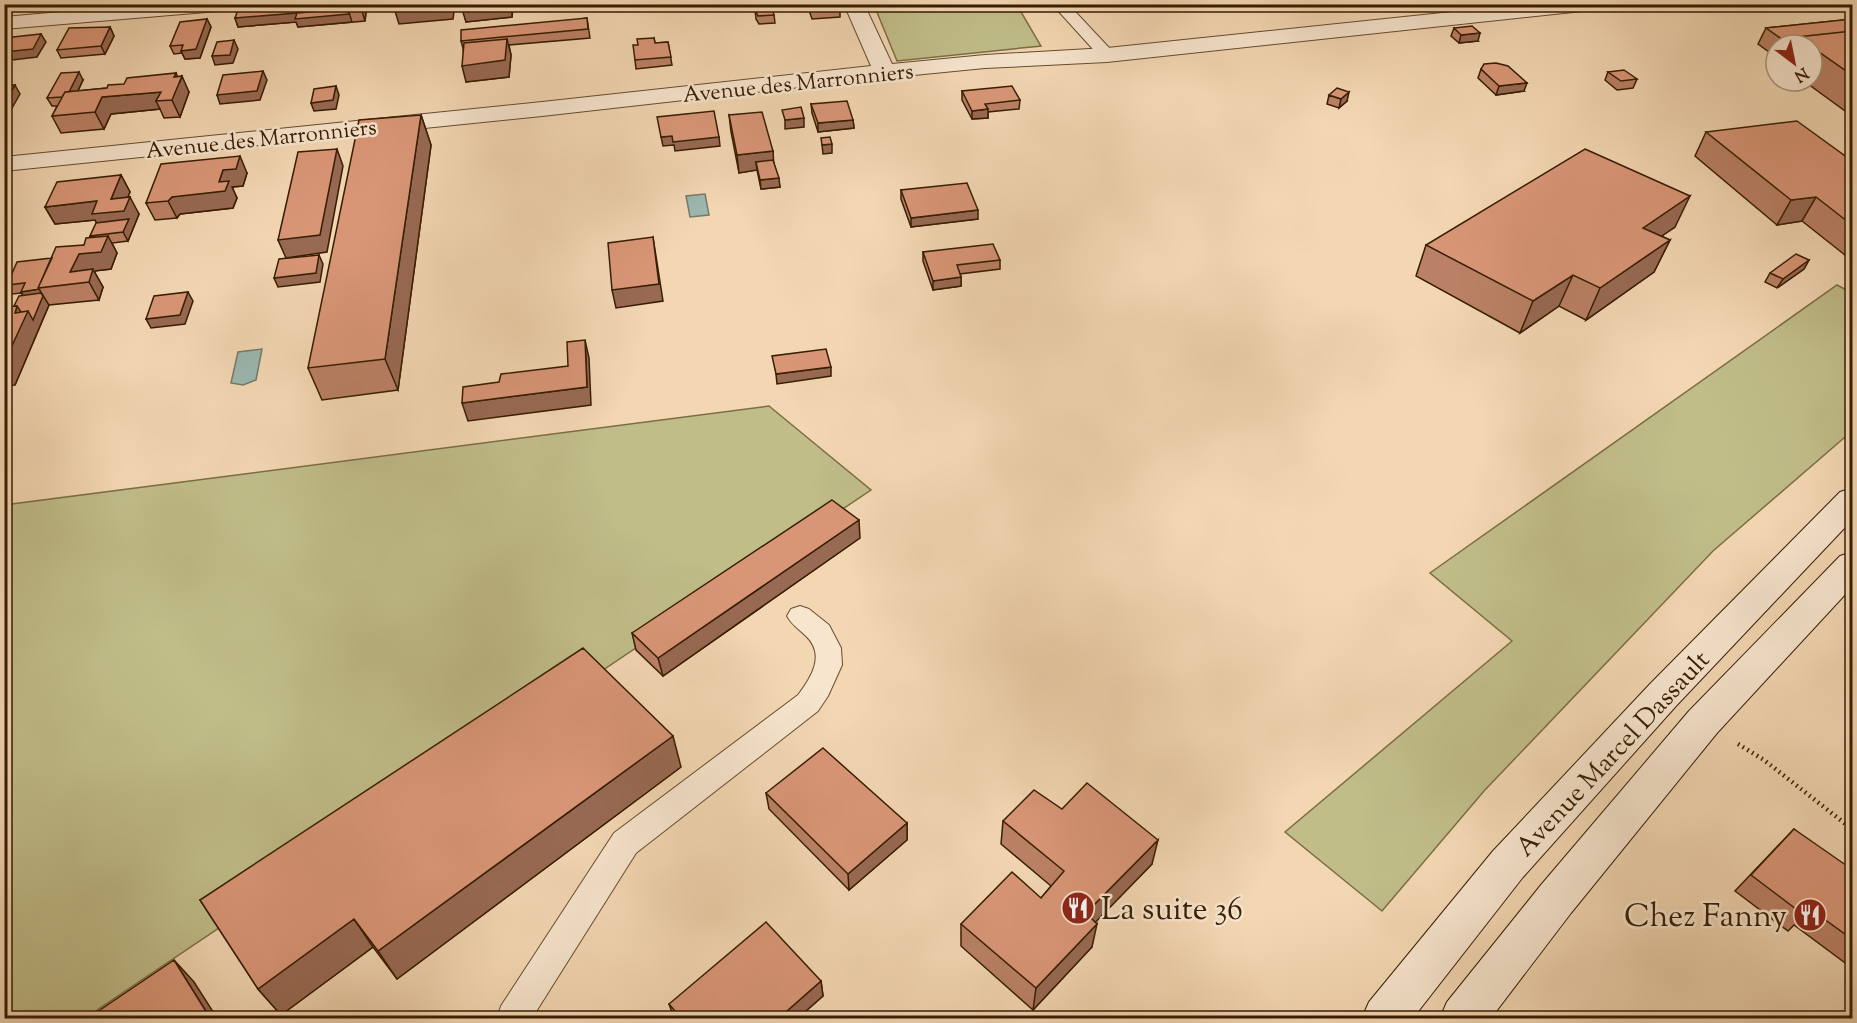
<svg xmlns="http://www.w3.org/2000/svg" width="1857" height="1023" viewBox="0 0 1857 1023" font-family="'Sorts Mill Goudy',serif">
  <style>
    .green { fill: #c0bd89; stroke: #7c6d46; stroke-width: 1.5 }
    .water { fill: #9cb8b1; stroke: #747a6b; stroke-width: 1.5 }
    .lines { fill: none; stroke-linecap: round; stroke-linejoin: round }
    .service-casing { stroke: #664c2e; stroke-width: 2 }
    .minor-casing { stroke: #664c2e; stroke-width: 2 }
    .secondary-casing { stroke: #371d02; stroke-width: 2 }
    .path-far1 { stroke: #371d02; stroke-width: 3; stroke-dasharray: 1 2; stroke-linecap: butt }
    .path { stroke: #371d02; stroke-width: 4.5; stroke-dasharray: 1.5 4; stroke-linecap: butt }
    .service { fill: #f7e5ce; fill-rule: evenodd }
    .minor { fill: #f7e5ce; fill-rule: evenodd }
    .secondary { fill: #f7e5ce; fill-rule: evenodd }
    .wall { fill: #bb8166; stroke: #371d02; stroke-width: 1.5 }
    .shaded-wall { fill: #986953; stroke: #371d02; stroke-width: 1.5 }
    .building { fill: #d99677; stroke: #371d02; stroke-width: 1.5 }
    .labels { text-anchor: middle; stroke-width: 5; stroke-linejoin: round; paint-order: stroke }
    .far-street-label { font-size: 22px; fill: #371d02; stroke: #f7e5ce }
    .street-label { font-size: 26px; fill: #371d02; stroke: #f7e5ce }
    .near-poi-label { font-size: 32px; fill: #371d02; stroke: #f7e5ce; text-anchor: start }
  </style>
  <rect width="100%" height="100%" fill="#f3d7b3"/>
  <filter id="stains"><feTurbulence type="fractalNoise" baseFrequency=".00333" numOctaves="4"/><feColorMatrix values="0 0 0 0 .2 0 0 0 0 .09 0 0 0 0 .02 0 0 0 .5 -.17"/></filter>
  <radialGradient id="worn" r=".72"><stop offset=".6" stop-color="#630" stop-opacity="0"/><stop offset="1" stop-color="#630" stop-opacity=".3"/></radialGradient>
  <!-- green -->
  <path class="green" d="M874,5h143l24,41 -144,15z
    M1837,285l15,8v138l-139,120 -229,240 -102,120 -97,-79 227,-191 -82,-68z
    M769,406l102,84 -786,528h-80l-1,-513z"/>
  <!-- water -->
  <path class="water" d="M705,194l4,21 -19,2 -4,-21z
    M262,349l-6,31 -13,5 -12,-2 7,-31z"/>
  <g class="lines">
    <!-- service casing -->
    <g class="service-casing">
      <path id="service" d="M1052,4h16l45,48 2,3 -2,3h-12z
        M800,606l9,3 20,16 12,23 1,17 -14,31 -10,15 -182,142 -104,165h-35l4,-12 113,-173 184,-138c13,-17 28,-40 8,-59 -7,-7 -14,-11 -19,-20l4,-7z"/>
    </g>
    <!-- minor casing -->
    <g class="minor-casing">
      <path id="minor" d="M151,4h89l-3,4 -7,2 -226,19v-12z
        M844,4h20l28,60 93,-9 122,-7 422,-44h73l-3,4 -7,2 -485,52 -122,6 -122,12 -321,36 -538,55v-14l538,-55 329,-36z"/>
    </g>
    <!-- secondary casing -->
    <g class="secondary-casing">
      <path id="secondary" d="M1852,488v32l-176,186 -153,171 -110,141h-51l7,-16 124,-151 157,-167 190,-192z
        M1852,552v35l-135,146 -146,180 -80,105h-51l7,-16 94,-117 148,-174 151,-155z"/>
    </g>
    <!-- path-far1 -->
    <path class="path-far1" d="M1622,11l62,-7"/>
    <!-- path -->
    <path class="path" d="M1738,744l26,16 88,69"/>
    <!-- service -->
    <use href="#service" class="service"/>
    <!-- minor -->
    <use href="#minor" class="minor"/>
    <!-- secondary -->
    <use href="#secondary" class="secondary"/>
  </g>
  <!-- wall -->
  <path class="wall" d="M264,4h103l-2,17 -67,6 -2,-5 -58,5 -3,-9z
    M462,4h63v2l-12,2 -1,9 -46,5z
    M807,4h31l2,5v8l-28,2z
    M755,10l19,5 1,8 -16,1 -3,-5z
    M587,18l3,20 -81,7 2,10 -2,22 -43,5 -3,-34 -2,-7z
    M207,19l4,8 -11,31 -15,1 -3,-6 -8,1 -4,-8z
    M1852,19v97l-48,-35h8v-36h-36v12l-18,-13 8,-16z
    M110,27l4,9 -9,18 -44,4 -4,-8z
    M1454,28l24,13 -19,2 -8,-7z
    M654,38l1,5 13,-1 4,23 -36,4 -1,-9z
    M1481,69l43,22 -28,4 -18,-17z
    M1608,72l29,7 -4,9 -16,2 -12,-10z
    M177,76l12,16 -9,25 -16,1 -4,-9 -49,5 -7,15 -43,4 -9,-17 5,-10h-5l-5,-8 36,-18 -5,11 29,-3z
    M962,91l58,9 -1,9 -31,3v6l-16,1 -10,-19z
    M1329,95l18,6 -8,7 -12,-4z
    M811,104l42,16 1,8 -36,4 -6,-19z
    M421,115l10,30 -33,245 -76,10 -14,-32z
    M729,115l44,36v9l7,27 -19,2 -4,-19 -18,3 -8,-41z
    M1706,132l146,29v93l-7,1 -43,-34 -25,4 -82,-69z
    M247,173l-4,13 -11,1 5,11 -4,10 -53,6 -3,4 -22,2 -9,-17z
    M121,175l9,17 -3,5 12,17 -11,27 -16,2 5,10 -6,16 -17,2 9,16 -4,13 -50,5 -34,80 -1,-79 9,-11 -2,-2 -9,1 -5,-9 45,-27 32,-13 7,-7 -1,-2 7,-13 -2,-3 -40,4 -10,-17z
    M901,190l77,29 -67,8 -10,-28z
    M1675,227l-14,9 9,4 -16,32 -68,48 -27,-14 -39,27 -104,-57 10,-31z
    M923,252l77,8v9l-40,5 1,3v9l-28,4 -10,-29z
    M1809,260l-5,9 -27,19 -12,-6 5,-9z
    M860,538l-197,138 -27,-26 -4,-17z
    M681,767l-284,212 -24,-32 -92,68 -23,-26 -58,-89z
    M766,793l141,30v17l-58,50 -80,-81z
    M1062,809l90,55 -57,58 -3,25 -59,63 -72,-64v-22l80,-26 10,-12 -50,-42 2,-23z
    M1794,829l58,48v91l-58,-43 -6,6 -53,-40z
    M821,981l2,15 -25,22h-124l-5,-14z"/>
  <!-- shaded-wall -->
  <path class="shaded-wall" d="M299,4h50l-2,2 5,16 -54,5 -2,-5 -58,5 -3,-9z
    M360,4h7l-2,17 -5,-16z
    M439,4h16l-2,15 -54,5 -5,-16z
    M477,4h35v13l-46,5 -5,-16z
    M207,19l4,8 -11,31 -15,1 -4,-8z
    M110,27l4,9 -9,18 -4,-8z
    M1480,33l-2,8 -19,2 2,-8z
    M41,34l5,8 -9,15 -33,4v-9z
    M507,39l4,16 -2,22 -43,5 -4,-16z
    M234,40l4,9 -5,14 -18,2 -3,-9z
    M263,71l4,9 -7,20 -40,4 -3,-9z
    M79,72l4,8 -12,25 -5,-8z
    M176,73l4,9 2,-6 7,16 -9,25 -8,-17 2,-23z
    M1527,83l-3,8 -28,4 3,-9z
    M15,85l5,9 -16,28v-18z
    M336,86l3,9 -3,14 -22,2 -3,-8z
    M161,92l-5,9 4,8 -49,5 -7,15 -9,-17 7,-15z
    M1349,92l-2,9 -8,7 2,-9z
    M988,109v9l-16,1v-8z
    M421,115l10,30 -33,245 -13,-31z
    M804,118v9l-19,2v-9z
    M853,120l1,8 -36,4v-9z
    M672,136l47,1 1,9 -45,5 -1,-6 -11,1 -2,-9z
    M832,144v9l-9,1 -1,-9z
    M337,149l6,17 -16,86 -41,6 -8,-18z
    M773,151l1,17 -18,-6 1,8 -18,3 -2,-18z
    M240,156l7,17 -4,13 -11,1 5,11 -4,10 -53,6 -3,4 -9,-17 4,-4 47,-15 4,-12z
    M121,175l9,17 -8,19 8,-14 9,17 -11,27 -5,-9h-21l-7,-12 -40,4 -10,-17 66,-8z
    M779,178l1,9 -19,2 -1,-9z
    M1690,196l-15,31 -47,32 15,-31z
    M1816,197l-14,24 -25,4 14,-25z
    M978,210v9l-67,8v-9z
    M108,236l9,17 -6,16 -17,2 9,16 -4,13 -10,-18 -19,-10 9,-18z
    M653,237l10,64 -47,7 -4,-18z
    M1670,240l-16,32 -68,48 14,-32z
    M1852,243v11l-7,1z
    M319,255l4,9 -3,18 -42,5 -4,-9z
    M1809,260l-5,9 -27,19 6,-9z
    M1573,275l-14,31 -39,27 13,-32z
    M961,277v9l-28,4v-9z
    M39,289l10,16 -34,80 -11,1v-23l11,-50 2,-7 9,-5 -5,-9z
    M188,292l5,9 -8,23 -34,4 -5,-9z
    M585,340l4,18 2,47 -123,16 -6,-18 125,-16z
    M831,367v9l-54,8 -1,-10z
    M859,520l1,18 -197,138 -5,-18z
    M673,736l8,31 -284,212 -19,-28z
    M907,823v17l-58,50 -1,-16z
    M1158,840l-6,24 -70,72 4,-23z
    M354,919l19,28 -92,68 -23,-26z
    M1097,924l-5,23 -59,63 3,-22z
    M174,960l20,22 23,36h-7z
    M821,981l2,15 -25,22h-19z"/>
  <!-- building -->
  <path class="building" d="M264,4h30l3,9 -62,5 4,-11z
    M347,4h13v1l-13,1z
    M395,4h44l-45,4z
    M462,4h15l-16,2z
    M809,4h29l2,5 -29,2z
    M347,9l2,5 -54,5 2,-6z
    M772,9l2,6 -16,1 -3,-6z
    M587,18l1,11 -127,12v-11z
    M207,19l-11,30 -15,2 2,-6 -13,1 10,-24z
    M1852,19v12l-55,6 -5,8h-2l-24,-17z
    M1472,26l8,7 -19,2 -7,-7z
    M110,27l-9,19 -44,4 12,-22z
    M1852,31v44l-40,-28v-2h-3l-12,-8z
    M41,34l-8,15 -29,3v-14z
    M654,38l1,5 13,-1 3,15 -36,3 -2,-15h5l-1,-6z
    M507,39l-2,21 -43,6 2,-23z
    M234,40l-4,15 -18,1 5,-14z
    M1496,63l12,3 19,17 -28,3 -18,-17 3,-5z
    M1624,70l13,9 -16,2 -13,-9z
    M263,71l-6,20 -40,4 6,-20z
    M79,72l-10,20h-4l-3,5 -15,1 14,-25z
    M176,73l-2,4 8,-1 -10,24 -16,1 5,-9 -59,5 -7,15 -43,4 13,-24 42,-4 1,-3 16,-1 3,-6z
    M15,85l-11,19v-18z
    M336,86l-3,14 -22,3 3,-14z
    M1012,86l8,14 -35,4 3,5 -16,2 -10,-20z
    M1337,88l12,4 -8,7 -12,-4z
    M847,101l6,19 -35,3 -7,-19z
    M801,107l3,11 -19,2 -3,-10z
    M714,111l5,26 -46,5 -1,-6 -11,1 -4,-20z
    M762,112l11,39 -36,4 -8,-40z
    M421,115l-36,244 -77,9 51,-248z
    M1797,121l55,40v64l-36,-28 -25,3 -85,-68z
    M830,137l2,7 -10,1 -1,-7z
    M337,149l-17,86 -42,5 20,-88z
    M1585,149l105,47 -47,32 27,12 -70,48 -27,-13 -40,26 -107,-56z
    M240,156l-4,13 -13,1 -4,12 10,-1 -4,10 -53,6 -4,4 -22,2 15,-39z
    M773,160l6,18 -19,2 -4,-18z
    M121,175l-10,24 19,-2 -6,14 -32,3 5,-13 -52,6 12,-25z
    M967,183l11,27 -67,8 -10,-28z
    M129,219l-6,13 -33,4 6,-13z
    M108,236l-7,16 -22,2 -9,18 23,-3 -4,13 -51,6 18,-41 28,-2 2,-7z
    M653,237l6,47 -47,6 -4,-47z
    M993,244l7,16 -43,5 4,12 -28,4 -10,-29z
    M1796,254l13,6 -26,19 -13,-6z
    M319,255l-3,18 -42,5 5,-19z
    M52,258l-14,30 1,1 -18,3 4,-9 -18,2 10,-23z
    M188,292l-8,23 -34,4 8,-23z
    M41,293l2,3 -10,24 -5,-9 -7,1 -4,-6h-3l5,-10z
    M17,306l-2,7 13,-2 -24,52v-56z
    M585,340l2,47 -125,16 1,-16 36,-5 2,-8 67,-8 -1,-24z
    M826,349l5,18 -55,7 -4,-18z
    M832,500l27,20 -201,138 -26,-25z
    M583,648l90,88 -295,215 -24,-32 -96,70 -58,-89z
    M823,748l84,75 -59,51 -82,-81z
    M1087,783l71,57 -72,73 11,11 -61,64 -75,-64 51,-52 29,26 23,-27 -61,-50 31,-31 28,19z
    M1794,829l56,39 -4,4 6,5v62l-42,-30 -6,6 -53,-40z
    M766,922l55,59 -42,37h-98l-12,-14z
    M174,960l36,58h-122z"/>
  <!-- icons -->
  <defs>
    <g id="restaurant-disc" transform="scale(1.725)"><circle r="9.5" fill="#8f2418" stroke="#f7e5ce"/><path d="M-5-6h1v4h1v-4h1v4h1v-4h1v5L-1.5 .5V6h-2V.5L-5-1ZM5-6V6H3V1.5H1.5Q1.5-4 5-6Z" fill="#fff"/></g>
  </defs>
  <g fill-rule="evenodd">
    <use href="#restaurant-disc" x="1078" y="908"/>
    <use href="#restaurant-disc" x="1810" y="915"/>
  </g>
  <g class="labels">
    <!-- far-street labels -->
    <g class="far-street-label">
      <text transform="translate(798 82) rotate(-6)" y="8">Avenue des Marronniers</text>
      <text transform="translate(261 138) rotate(-6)" y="8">Avenue des Marronniers</text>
    </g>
    <!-- street labels -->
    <g class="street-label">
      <text transform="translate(1612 753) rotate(-47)" y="9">Avenue Marcel Dassault</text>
    </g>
    <!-- near-poi labels -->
    <g class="near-poi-label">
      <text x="1101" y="919">La suite 36</text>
      <text x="1787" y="926" text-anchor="end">Chez Fanny</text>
    </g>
  </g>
  <!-- margin -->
  <rect width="1857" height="1023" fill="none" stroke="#f3d7b3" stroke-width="24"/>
  <rect x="6" y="6" width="1845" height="1011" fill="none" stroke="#371d02" stroke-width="3"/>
  <rect x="12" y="12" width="1833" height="999" fill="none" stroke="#371d02" stroke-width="1.5"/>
  <!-- north arrow -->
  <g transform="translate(1794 63) rotate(148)"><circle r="28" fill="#f7e5ce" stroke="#aa957c" stroke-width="1.5"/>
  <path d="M0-4.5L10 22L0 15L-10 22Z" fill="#8f2418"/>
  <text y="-9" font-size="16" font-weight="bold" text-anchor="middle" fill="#371d02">N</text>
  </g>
  <rect width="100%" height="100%" filter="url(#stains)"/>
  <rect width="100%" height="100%" fill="url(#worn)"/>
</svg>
